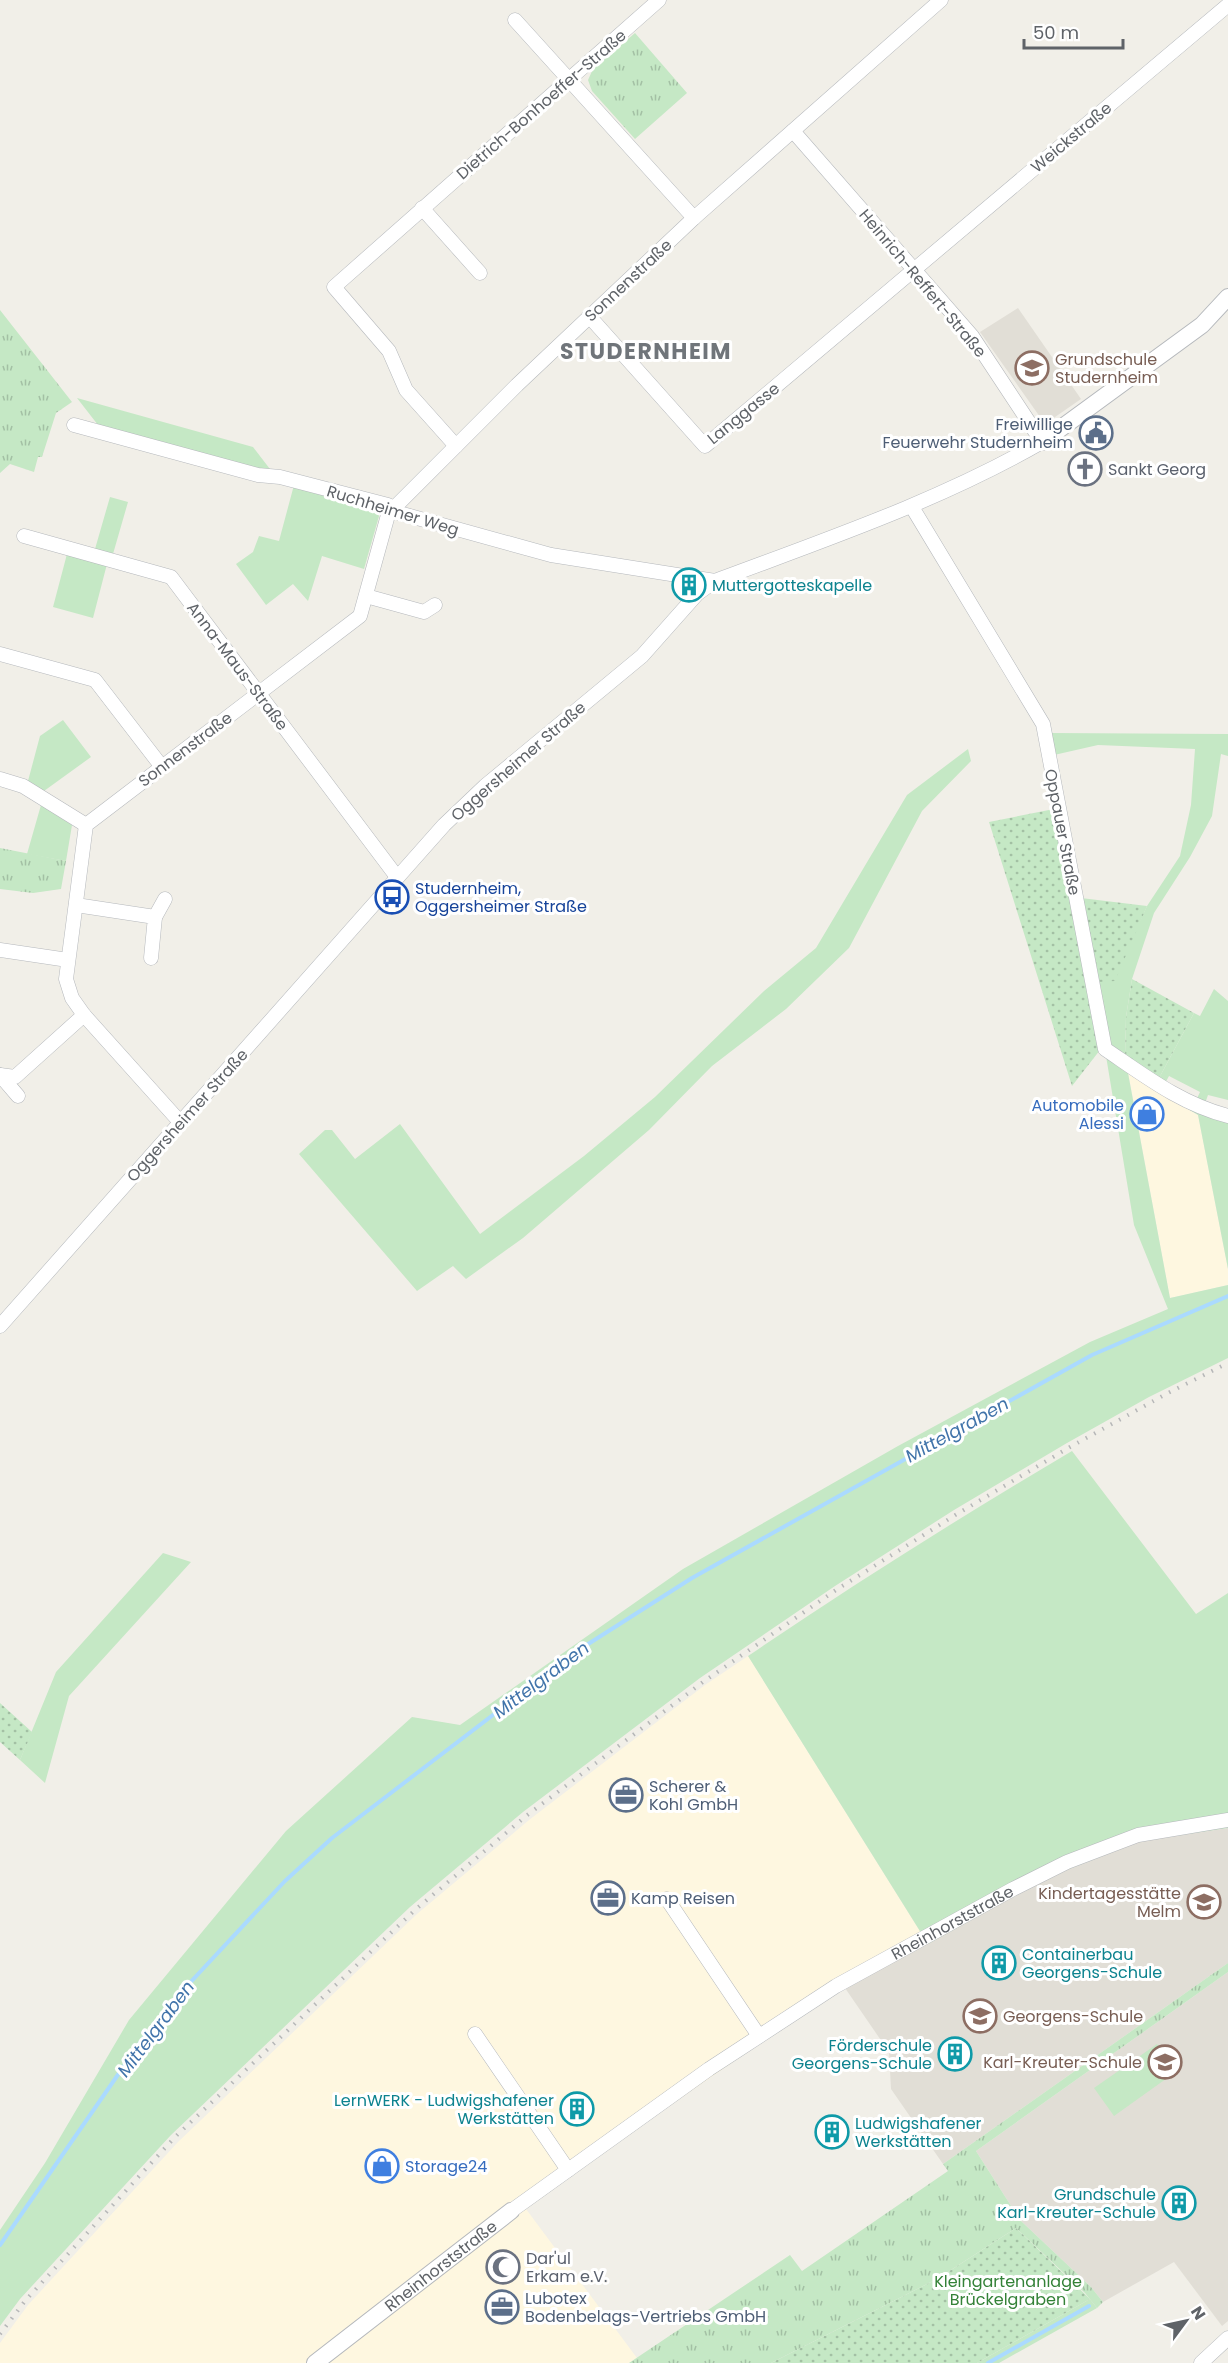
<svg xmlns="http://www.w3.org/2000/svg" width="1228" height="2363" viewBox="0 0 1228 2363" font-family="Poppins,sans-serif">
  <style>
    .commercial { fill: #fef7e0 }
    .education { fill: #e1ded6 }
    .grass { fill: #c5e8c5; fill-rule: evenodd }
    .park { fill: url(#park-tufts) }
    .garden { fill: url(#garden-dots) }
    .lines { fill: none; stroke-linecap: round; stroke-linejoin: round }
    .stream { stroke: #aadaff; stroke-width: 4 }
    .minor-casing { stroke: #b5b8bc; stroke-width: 15 }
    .tertiary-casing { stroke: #b5b8bc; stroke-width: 18 }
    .minor { stroke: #fff; stroke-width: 14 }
    .tertiary { stroke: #fff; stroke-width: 16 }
    .rail { stroke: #b6b7b8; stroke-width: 4; stroke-dasharray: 1.5 8; stroke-linecap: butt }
    .labels { text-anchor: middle; stroke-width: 6; stroke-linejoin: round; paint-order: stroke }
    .street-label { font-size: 16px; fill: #5f6368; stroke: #fff }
    .education-label { font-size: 16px; fill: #785e54; stroke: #fff; text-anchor: start }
    .service-label { font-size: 16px; fill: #4e5e75; stroke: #fff; text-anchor: start }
    .worship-label { font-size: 16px; fill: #5b616d; stroke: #fff; text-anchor: start }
    .culture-label { font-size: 16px; fill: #0d838f; stroke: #fff; text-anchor: start }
    .transit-label { font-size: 16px; fill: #164399; stroke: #fff; text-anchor: start }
    .shop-label { font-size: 16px; fill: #366cbe; stroke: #fff; text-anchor: end }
    .park-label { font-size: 16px; fill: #348238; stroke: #fff }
    .water-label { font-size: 18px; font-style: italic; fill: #4174aa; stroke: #fff }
    .district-label { font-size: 22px; font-weight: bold; letter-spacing: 1.5px; fill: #70757a; stroke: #fff }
  </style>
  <defs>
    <pattern id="park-tufts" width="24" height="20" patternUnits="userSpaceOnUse" patternTransform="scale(1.5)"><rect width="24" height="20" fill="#c5e8c5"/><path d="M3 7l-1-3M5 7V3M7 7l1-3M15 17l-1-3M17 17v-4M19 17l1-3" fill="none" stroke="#a3c0a4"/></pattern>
    <pattern id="garden-dots" width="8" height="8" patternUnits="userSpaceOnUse" patternTransform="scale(1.5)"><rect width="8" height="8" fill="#c5e8c5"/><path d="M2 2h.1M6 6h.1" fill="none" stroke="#a3c0a4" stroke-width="1.8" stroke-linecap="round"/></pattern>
  </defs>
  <rect width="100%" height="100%" fill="#f1efe8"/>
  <!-- commercial -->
  <path class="commercial" d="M1128,1072l32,22 38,21 30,154v16l-58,13z
    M748,1656l180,288 -83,44 -83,54 -104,72 -132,95 111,149 -8,5h-629v-20l28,-38 150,-163 239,-228 112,-94 176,-135z"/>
  <!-- education -->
  <path class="education" d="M1018,308l63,91 -36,25 -65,-92z
    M1228,1828v135l-285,201 -52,-75 -2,-37 -44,-64 171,-93 53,-26 72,-28z
    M1228,1972v349l-6,5 -48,-64 -71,40 -12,-15 -71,-67 -44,-69z"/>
  <!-- grass -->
  <path class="grass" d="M77,398l176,49 20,26 -175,-48z
    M294,485l87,24 -17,60 -42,-13 -14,45 -15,-17 -27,21 -30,-41 17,-12 6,-16 20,5z
    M110,497l18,5 -15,52 -18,-5z
    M67,554l40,10 -14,54 -40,-11z
    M63,720l28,37 -47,34 -16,-10 12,-45z
    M1050,733l178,1v22l-7,-2 -9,62 -22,41 -36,56 -22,66 -6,38 -1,40 33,23 36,-67 6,3 14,-27 14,12v99l-20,-5 -5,14 25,7v153l-30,-154 -70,-42 42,225 58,-13v73l-79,39 -82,46 -113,67 -119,76 -135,92 -177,134 -113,95 -239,228 -151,164 -20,27v-96l45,-67 84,-143 157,-189 126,-114 48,8 223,-156 215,-123 192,-104 78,-33 -34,-84 -28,-169 -9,-74 37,-48 13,-28 33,-50 11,-51 4,-56 -97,-4 -44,10zM1169,1076l31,16 -6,13 -32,-16z
    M968,749l3,12 -49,50 -73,137 -63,61 -74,57 -63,64 -126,108 -57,41 -13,-13 -36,25 -118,-137 26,-24h7l23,29 45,-35 80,110 104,-78 71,-59 109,-106 52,-43 91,-153z
    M41,805l31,20 -6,36 -39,-7z
    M1072,1451l124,163 32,-21v235l-87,13 -72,28 -53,26 -88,49 -180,-288c106,-72 214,-140 324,-205z
    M163,1553l28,9 -122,134 -24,87 -25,-23 36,-88z
    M1157,2044l20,27 -63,45 -20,-28z
    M1090,2299l7,9 -98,55h-22z"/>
  <!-- park -->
  <path class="park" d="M635,33l52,60 -52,46 -43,-48 -4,-11 5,-11z
    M0,310l72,92 -16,11 -14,44h-4l-4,15 -24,-8 -10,9z
    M0,848l66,13 -5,28 -28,4 -33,-4z
    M1228,1963v9l-252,179 44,69 71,67 12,15 -6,6 -12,-15 -69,-65 -79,51 -166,84h-142l161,-108 12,16 146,-100 -5,-7z"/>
  <!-- garden -->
  <path class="garden" d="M1054,809l46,241 -28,36 -83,-264z
    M1081,898l66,8 -32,75 -18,1z
    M1132,979l62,34 -36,67 -33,-23 1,-40z
    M0,1703l32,29 -12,28 -20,-18z
    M1016,2228l74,71 -113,64h-206l166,-84z"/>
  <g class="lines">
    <!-- stream -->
    <path class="stream" d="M0,2245l142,-205 30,-38 113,-121 47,-43 242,-185 118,-75 400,-223 136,-59
      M988,2363l101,-57"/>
    <!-- minor casing -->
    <g class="minor-casing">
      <g id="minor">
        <path d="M515,20l179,198"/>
        <path d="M422,208l58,65"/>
        <path d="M589,316l116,130 523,-441"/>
        <path d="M74,425l184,50 22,2 108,28 11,8 152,42 164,26"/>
        <path d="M456,446l-50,-56 -17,-39 -55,-64 325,-287"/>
        <path d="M912,507l131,217 62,325c40,27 76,55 123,67"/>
        <path d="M24,536l147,41 226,300"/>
        <path d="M366,596l58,16 11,-7"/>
        <path d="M0,654l95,26 67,87"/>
        <path d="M0,779l23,7 63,39"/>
        <path d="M76,905l79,12 -4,41"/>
        <path d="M155,917l10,-18"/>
        <path d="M0,950l68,10"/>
        <path d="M0,1075l15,2 69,-62"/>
        <path d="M0,1075l18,21"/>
        <path d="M180,1122l-96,-107 -12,-17 -6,-19 20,-154 274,-209 28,-101 5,-6 124,-124 177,-167 247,-218"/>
        <path d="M0,1326l444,-501 41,-39 157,-130 55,-62 18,-13c112,-42 224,-80 327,-139l-70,-106 -179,-205"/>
        <path d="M667,1899l92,137"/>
        <path d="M475,2034l93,136"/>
        <path id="s1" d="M511,2211l198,-142 127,-83 177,-97 54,-27 71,-27 90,-15"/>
        <path d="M1201,2363l27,-25"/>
      </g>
    </g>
    <!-- tertiary casing -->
    <g class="tertiary-casing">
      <g id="tertiary">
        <path d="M1042,442l160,-117 26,-28"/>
        <path id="s2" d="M315,2363l196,-152"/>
      </g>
    </g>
    <!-- minor -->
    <use href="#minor" class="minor"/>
    <!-- tertiary -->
    <use href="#tertiary" class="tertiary"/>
    <!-- rail -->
    <path class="rail" d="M0,2334l25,-33 150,-164 240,-227 111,-94 177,-134 133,-92 121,-76 113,-67 98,-54 60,-30"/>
  </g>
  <!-- icons -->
  <defs>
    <g id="school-ring" transform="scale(1.725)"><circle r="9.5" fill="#fff" stroke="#8d6e63" stroke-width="1.5"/><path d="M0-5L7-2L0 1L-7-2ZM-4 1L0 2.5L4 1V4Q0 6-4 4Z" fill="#8d6e63"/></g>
    <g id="civic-ring" transform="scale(1.725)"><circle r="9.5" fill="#fff" stroke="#5c6f8a" stroke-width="1.5"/><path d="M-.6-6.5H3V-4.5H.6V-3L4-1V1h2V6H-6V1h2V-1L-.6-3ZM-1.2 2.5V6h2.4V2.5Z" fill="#5c6f8a"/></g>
    <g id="church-ring" transform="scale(1.725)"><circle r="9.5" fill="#fff" stroke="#6b7280" stroke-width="1.5"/><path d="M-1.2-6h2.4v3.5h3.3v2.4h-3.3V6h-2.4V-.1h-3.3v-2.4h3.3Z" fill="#6b7280"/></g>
    <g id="building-ring" transform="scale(1.725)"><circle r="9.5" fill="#fff" stroke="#0f9aa8" stroke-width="1.5"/><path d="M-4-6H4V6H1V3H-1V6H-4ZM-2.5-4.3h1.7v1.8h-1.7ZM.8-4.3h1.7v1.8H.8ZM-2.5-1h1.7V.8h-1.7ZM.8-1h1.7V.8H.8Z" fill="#0f9aa8"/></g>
    <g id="bus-ring" transform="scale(1.725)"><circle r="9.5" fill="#fff" stroke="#1a4fb4" stroke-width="1.5"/><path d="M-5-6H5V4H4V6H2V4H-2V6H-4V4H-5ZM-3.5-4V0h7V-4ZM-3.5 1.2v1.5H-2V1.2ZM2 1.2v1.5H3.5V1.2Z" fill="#1a4fb4"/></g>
    <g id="shop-ring" transform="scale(1.725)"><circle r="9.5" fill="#fff" stroke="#3f7fe0" stroke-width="1.5"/><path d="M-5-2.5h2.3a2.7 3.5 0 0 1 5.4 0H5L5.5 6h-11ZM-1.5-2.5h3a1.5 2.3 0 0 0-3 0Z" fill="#3f7fe0"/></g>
    <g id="office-ring" transform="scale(1.725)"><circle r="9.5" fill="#fff" stroke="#5c6f8a" stroke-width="1.5"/><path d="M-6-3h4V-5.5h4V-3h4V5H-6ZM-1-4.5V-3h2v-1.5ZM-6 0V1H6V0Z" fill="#5c6f8a"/></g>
    <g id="mosque-ring" transform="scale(1.725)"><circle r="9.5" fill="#fff" stroke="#6b7280" stroke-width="1.5"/><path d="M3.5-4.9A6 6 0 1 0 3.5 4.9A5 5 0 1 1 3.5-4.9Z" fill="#6b7280"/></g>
  </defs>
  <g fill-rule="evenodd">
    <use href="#school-ring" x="1032" y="368"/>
    <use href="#civic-ring" x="1096" y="433"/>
    <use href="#church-ring" x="1085" y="469"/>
    <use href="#building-ring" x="689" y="585"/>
    <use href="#bus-ring" x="392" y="897"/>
    <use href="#shop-ring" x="1147" y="1114"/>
    <use href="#office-ring" x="626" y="1795"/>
    <use href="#office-ring" x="608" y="1898"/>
    <use href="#school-ring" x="1204" y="1902"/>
    <use href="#building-ring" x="999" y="1963"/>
    <use href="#school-ring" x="980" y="2016"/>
    <use href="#building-ring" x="955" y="2054"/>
    <use href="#school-ring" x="1165" y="2062"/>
    <use href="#building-ring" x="577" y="2109"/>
    <use href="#building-ring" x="832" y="2132"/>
    <use href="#shop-ring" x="382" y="2166"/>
    <use href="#building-ring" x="1179" y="2203"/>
    <use href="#mosque-ring" x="503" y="2267"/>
    <use href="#office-ring" x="502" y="2307"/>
  </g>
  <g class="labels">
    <!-- street labels -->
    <g class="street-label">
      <text transform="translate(541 104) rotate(-41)" y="6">Dietrich-Bonhoeffer-Straße</text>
      <text transform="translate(1071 137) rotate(-40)" y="6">Weickstraße</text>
      <text transform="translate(628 280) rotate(-43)" y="6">Sonnenstraße</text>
      <text transform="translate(923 283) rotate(50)" y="6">Heinrich-Reffert-Straße</text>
      <text transform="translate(743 413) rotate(-39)" y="6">Langgasse</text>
      <text transform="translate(393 510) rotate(17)" y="6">Ruchheimer Weg</text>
      <text transform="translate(238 666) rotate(53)" y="6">Anna-Maus-Straße</text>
      <text transform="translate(185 749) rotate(-37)" y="6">Sonnenstraße</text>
      <text transform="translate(518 761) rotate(-41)" y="6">Oggersheimer Straße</text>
      <text transform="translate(1063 832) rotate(79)" y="6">Oppauer Straße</text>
      <text transform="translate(187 1115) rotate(-48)" y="6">Oggersheimer Straße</text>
      <text dy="6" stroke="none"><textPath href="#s1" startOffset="528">Rheinhorststraße</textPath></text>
      <text dy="6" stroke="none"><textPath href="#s2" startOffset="159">Rheinhorststraße</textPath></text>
    </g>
    <!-- education labels -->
    <g class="education-label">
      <text x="1055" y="365">Grundschule<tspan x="1055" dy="18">Studernheim</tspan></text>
      <text x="1181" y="1899" text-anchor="end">Kindertagesstätte<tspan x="1181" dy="18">Melm</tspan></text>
      <text x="1003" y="2022">Georgens-Schule</text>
      <text x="1142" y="2068" text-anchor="end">Karl-Kreuter-Schule</text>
    </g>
    <!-- service labels -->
    <g class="service-label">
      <text x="1073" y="430" text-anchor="end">Freiwillige<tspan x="1073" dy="18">Feuerwehr Studernheim</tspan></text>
      <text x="649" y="1792">Scherer &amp;<tspan x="649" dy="18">Kohl GmbH</tspan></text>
      <text x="631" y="1904">Kamp Reisen</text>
      <text x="525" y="2304">Lubotex<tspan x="525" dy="18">Bodenbelags-Vertriebs GmbH</tspan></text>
    </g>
    <!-- worship labels -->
    <g class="worship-label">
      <text x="1108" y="475">Sankt Georg</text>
      <text x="526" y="2264">Dar'ul<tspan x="526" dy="18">Erkam e.V.</tspan></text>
    </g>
    <!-- culture labels -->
    <g class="culture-label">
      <text x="712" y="591">Muttergotteskapelle</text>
      <text x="1022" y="1960">Containerbau<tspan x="1022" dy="18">Georgens-Schule</tspan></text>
      <text x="932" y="2051" text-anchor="end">Förderschule<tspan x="932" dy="18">Georgens-Schule</tspan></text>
      <text x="554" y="2106" text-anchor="end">LernWERK - Ludwigshafener<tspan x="554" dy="18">Werkstätten</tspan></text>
      <text x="855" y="2129">Ludwigshafener<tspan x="855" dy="18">Werkstätten</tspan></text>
      <text x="1156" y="2200" text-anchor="end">Grundschule<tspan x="1156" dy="18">Karl-Kreuter-Schule</tspan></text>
    </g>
    <!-- transit labels -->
    <g class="transit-label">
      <text x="415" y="894">Studernheim,<tspan x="415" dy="18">Oggersheimer Straße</tspan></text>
    </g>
    <!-- shop labels -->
    <g class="shop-label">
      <text x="1124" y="1111">Automobile<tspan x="1124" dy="18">Alessi</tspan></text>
      <text x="405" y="2172" text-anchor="start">Storage24</text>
    </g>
    <!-- park labels -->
    <g class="park-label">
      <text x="1008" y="2287">Kleingartenanlage<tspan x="1008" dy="18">Brückelgraben</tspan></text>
    </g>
    <!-- water labels -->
    <g class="water-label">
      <text transform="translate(957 1430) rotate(-29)" y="6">Mittelgraben</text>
      <text transform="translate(541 1680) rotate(-37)" y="6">Mittelgraben</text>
      <text transform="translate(156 2029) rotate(-53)" y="6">Mittelgraben</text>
    </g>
    <!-- district labels -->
    <g class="district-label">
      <text x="646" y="359">STUDERNHEIM</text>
    </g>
  </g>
  <!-- north arrow -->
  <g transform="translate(1186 2321) rotate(57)" stroke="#ffffff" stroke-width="4.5" paint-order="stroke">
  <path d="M0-4.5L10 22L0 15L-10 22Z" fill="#5f6368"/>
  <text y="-9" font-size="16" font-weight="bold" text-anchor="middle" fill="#5f6368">N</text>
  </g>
  <!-- scale -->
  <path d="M1024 39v9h99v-9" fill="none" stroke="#5f6368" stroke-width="3"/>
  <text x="1033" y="39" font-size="18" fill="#5f6368" stroke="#ffffff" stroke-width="4.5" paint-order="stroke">50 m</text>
</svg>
